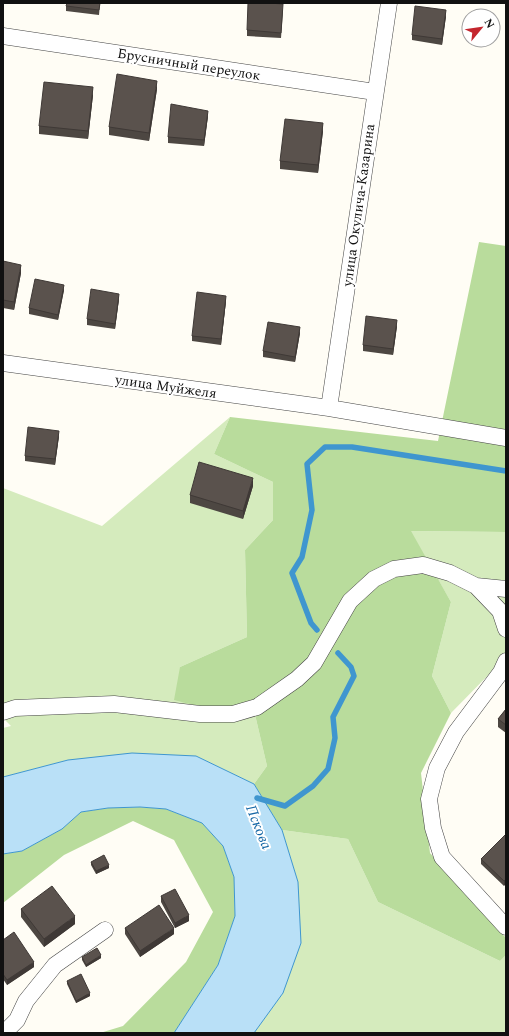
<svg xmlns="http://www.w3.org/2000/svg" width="509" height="1036" viewBox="0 0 509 1036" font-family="Spectral,serif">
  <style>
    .green { fill: #d5ebbd }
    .forest { fill: #b9dc9c }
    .water { fill: #b9e0f7; stroke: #3f96cf }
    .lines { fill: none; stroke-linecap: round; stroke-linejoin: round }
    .stream { stroke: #3f96cf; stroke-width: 5.5 }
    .street-casing { stroke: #444; stroke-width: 17 }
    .street { stroke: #fff; stroke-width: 16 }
    .wall { fill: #4d4742 }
    .shaded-wall { fill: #3f3936 }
    .building { fill: #5a524d; stroke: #3f3936 }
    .labels { text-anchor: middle; stroke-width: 4; stroke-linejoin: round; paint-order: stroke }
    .street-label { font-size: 14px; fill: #111; stroke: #fff }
    .water-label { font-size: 15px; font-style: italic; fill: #1768a6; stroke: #fff }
  </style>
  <rect width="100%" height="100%" fill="#fffdf5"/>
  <!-- green -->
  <path class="green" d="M230,417l-16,37 59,28v38l-28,30 2,87 -67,30 73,39 14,60 -13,18 -58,-28 -128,4 -65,17v-49l8,-2 -8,-8v-230l99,38z
    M410,531l96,1v125l-55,56 -19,-37 19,-74z
    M282,830l66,9 30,63 122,59 6,-6v78h-252l29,-40 15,-111z"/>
  <!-- forest -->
  <path class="forest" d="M479,242l27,4v286l-95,-1 40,71 -19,74 19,37 -30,60 9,80 76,85v17l-6,6 -122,-59 -30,-63 -66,-9 -28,-46 13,-18 -14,-60 -36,5 -43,-11 6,-33 67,-30 -2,-87 28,-30v-38l-59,-28 16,-37 208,24z
    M140,807l26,2 36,14 21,23 11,31 1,39 -17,49 -44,68h-74l23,-7 63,-64 27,-50 -39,-72 -41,-19 -69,34 -61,48v-49l19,-3 40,-22 19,-17 27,-4z"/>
  <!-- water -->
  <path class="water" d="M132,753l64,3 58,28 28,46 16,52 3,61 -18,50 -29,40h-80l44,-68 17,-49 -1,-39 -11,-31 -21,-23 -36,-14 -26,-2 -32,1 -27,4 -19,17 -40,22 -19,3v-77l65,-17z"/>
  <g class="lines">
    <!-- stream -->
    <path class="stream" d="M317,630l-6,-7 -19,-50 10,-16 10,-47 -5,-46 18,-17h27l154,24
      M257,798l28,8 28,-20 15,-17 7,-31 -2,-21 21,-41 -3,-9 -13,-14"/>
    <!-- street casing -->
    <g class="street-casing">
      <path id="street" d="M3,36l372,56
        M3,363l326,45 177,30
        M329,408l60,-405
        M476,586l30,3
        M506,661l-5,11 -45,60 -19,36 -8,31 4,29 9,29 64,70
        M3,712l12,-4 99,-4 86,10h33l24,-7 40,-28 17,-16 36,-62 24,-22 20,-10 29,-4 27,8 26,13 24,25 6,18
        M4,1033l13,-13 9,-19 29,-36 50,-35"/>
    </g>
    <!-- street -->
    <use href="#street" class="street"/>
  </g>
  <!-- wall -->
  <path class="wall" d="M100,3l-1,12 -33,-4v-5z
    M283,10l-2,28 -34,-2v-6z
    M446,16l-4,29 -30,-5v-5z
    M157,89l-8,52 -40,-6v-8z
    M93,95l-5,44 -49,-5v-8z
    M208,116l-4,30 -36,-3v-6z
    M323,131l-5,42 -38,-4v-8z
    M3,261l18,12 -7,37 -11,-2z
    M64,290l-6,30 -29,-6v-6z
    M119,299l-4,30 -28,-4v-6z
    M226,301l-5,44 -29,-4v-5z
    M397,326l-4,29 -30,-4v-6z
    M300,333l-5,29 -32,-5v-6z
    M59,436l-4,29 -30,-4v-5z
    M253,486l-10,33 -53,-16v-8z
    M506,709v24l-8,-6v-8z
    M506,834l-2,52 -23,-22v-5z
    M91,862l18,6 -13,6 -5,-9z
    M161,896l28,25 -14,7 -14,-26z
    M21,909l54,15 -31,23 -23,-30z
    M125,928l49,6 -34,23 -15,-23z
    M3,940l31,27 -27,18 -4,-6z
    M82,957l19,1 -15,9 -4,-7z
    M67,981l23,15 -14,7 -9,-19z"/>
  <!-- shaded-wall -->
  <path class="shaded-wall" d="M446,10v6l-4,29v-6z
    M157,81v8l-8,52v-8z
    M93,87v8l-5,44v-8z
    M208,111v5l-4,30v-6z
    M323,123v8l-5,42v-8z
    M21,265v8l-7,37v-8z
    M64,285v5l-6,30v-5z
    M119,294v5l-4,30v-5z
    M226,296v5l-5,44v-6z
    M397,320v6l-4,29v-6z
    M300,327v6l-5,29v-5z
    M59,431v5l-4,29v-6z
    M253,478v8l-10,33v-8z
    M109,865v3l-13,6v-3z
    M506,879v5l-2,2v-5z
    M189,915v6l-14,7v-5z
    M75,916v8l-31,23v-8z
    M174,928v6l-34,23v-6z
    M101,955v3l-15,9v-2z
    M34,962v5l-27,18v-5z
    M90,993v3l-14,7v-2z"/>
  <!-- building -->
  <path class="building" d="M67,3h33l-1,7 -33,-4z
    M248,3h20l15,1 -2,29 -34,-3z
    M415,6l31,4 -4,29 -30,-4z
    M117,74l40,7 -8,52 -40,-6z
    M44,82l49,5 -5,44 -49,-5z
    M171,104l37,7 -4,29 -36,-3z
    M285,119l38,4 -5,42 -38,-4z
    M3,261l18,4 -7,37 -11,-2z
    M35,279l29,6 -6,30 -29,-7z
    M91,289l28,5 -4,30 -28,-5z
    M197,292l29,4 -5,43 -29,-3z
    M366,316l31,4 -4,29 -30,-4z
    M268,322l32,5 -5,30 -32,-6z
    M28,427l31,4 -4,28 -30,-3z
    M199,462l54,16 -10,33 -53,-16z
    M506,709v16l-8,-6z
    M506,834v45l-2,2 -23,-22z
    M104,855l5,10 -13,6 -5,-9z
    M52,886l23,30 -31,23 -23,-30z
    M175,889l14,26 -14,8 -14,-27z
    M159,905l15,23 -34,23 -15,-23z
    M14,932l20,30 -27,18 -4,-6v-34z
    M97,948l4,7 -15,10 -4,-8z
    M81,974l9,19 -14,8 -9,-20z"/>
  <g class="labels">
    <!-- street labels -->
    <g class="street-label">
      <text transform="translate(189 64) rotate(9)" y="5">Брусничный переулок</text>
      <text transform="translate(358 205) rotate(-82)" y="5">улица Окулича-Казарина</text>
      <text transform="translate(166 386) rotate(8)" y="5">улица Муйжеля</text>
    </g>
    <!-- water labels -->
    <g class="water-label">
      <text transform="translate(259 827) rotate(68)" y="5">Пскова</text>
    </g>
  </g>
  <!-- border -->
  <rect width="509" height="1036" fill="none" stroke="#111111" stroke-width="8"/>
  <!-- north arrow -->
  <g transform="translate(481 28) rotate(61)"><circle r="19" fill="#ffffff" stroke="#a0a0a0"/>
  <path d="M0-3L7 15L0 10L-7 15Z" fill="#c4262e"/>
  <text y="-6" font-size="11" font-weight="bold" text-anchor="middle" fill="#111111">N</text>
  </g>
</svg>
